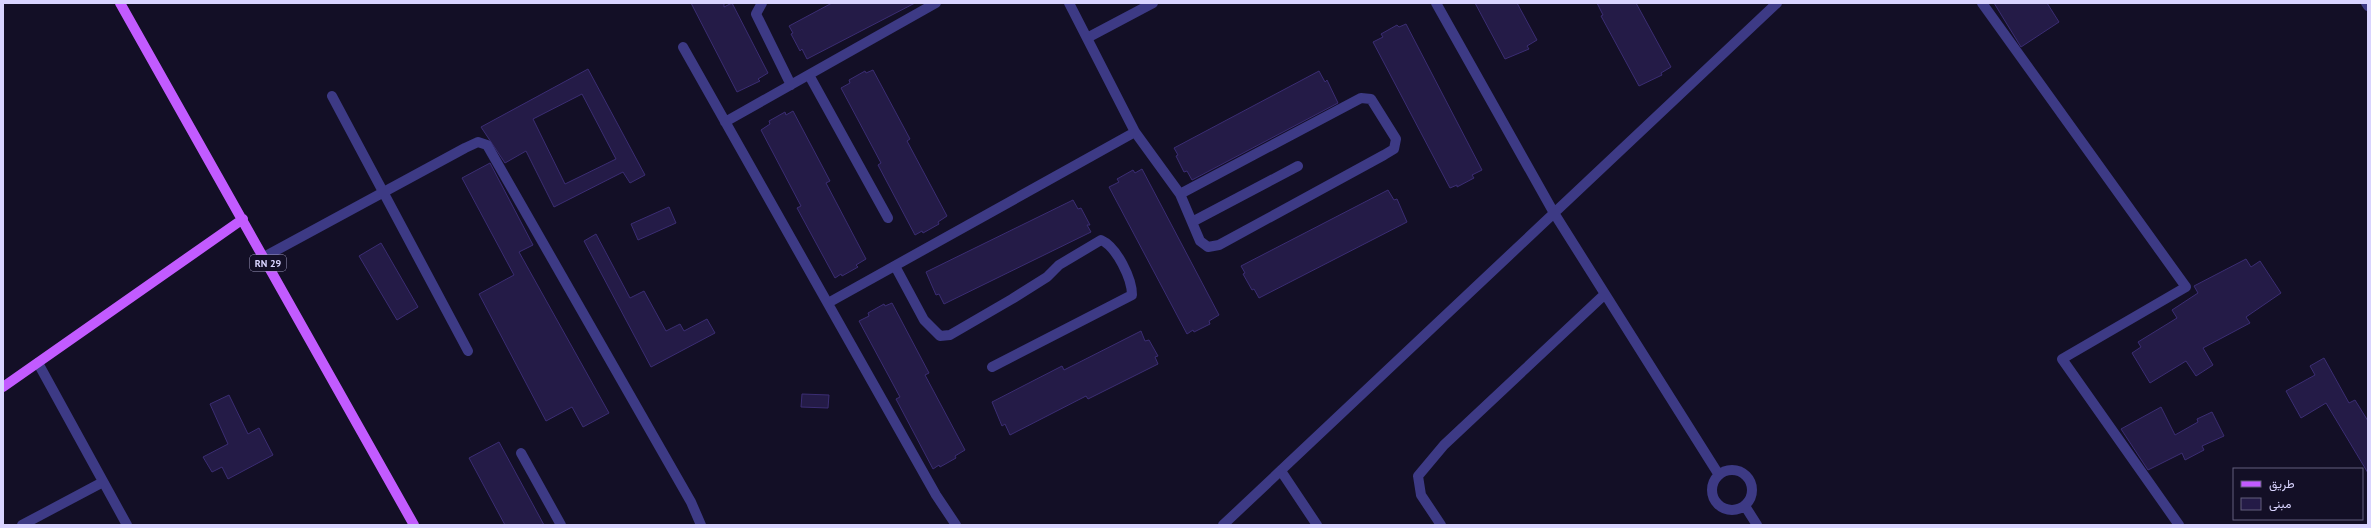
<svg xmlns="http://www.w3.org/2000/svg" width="2371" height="528" viewBox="0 0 2371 528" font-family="'PT Sans',Vazirmatn,sans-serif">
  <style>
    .building { fill: #241b47; stroke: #3b2d73; fill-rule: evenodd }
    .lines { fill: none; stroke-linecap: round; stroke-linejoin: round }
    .minor { stroke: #3d3a85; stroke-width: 10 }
    .major { stroke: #c25bff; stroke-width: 10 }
    .labels { text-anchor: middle; stroke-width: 3.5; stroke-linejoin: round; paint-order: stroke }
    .shield { fill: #130f26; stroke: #9e99be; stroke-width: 1 }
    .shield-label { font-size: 10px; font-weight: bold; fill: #d9d4ff }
  </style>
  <rect width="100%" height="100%" fill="#130f26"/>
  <!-- building -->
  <path class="building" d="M691,3h33v4l8,-4 36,70 -10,6 2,2 -23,11z
    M832,3h83l-108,56 -5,-10 -2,2 -9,-17 2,-1 -4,-7z
    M1475,3h42l20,37 -10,6 2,3 -24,10z
    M1597,3h39l35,64 -10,6 1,2 -23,11 -38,-70 2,-1z
    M1994,3h53l12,19 -38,25z
    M1406,24l76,146 -10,5 2,3 -17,9v-2l-7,3 -77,-146 10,-5 -2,-3 16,-9 2,2z
    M588,69l57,106 -15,8 -7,-11 -69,35 -28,-56 -21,12 -24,-36zM582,94l34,65 -51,25 -32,-65z
    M873,70l37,69 -3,2 40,75 -9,6 1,2 -16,9 -1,-2 -7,4 -37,-70 3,-2 -40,-75 9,-5 -1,-3 16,-9 1,2z
    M1319,71l6,11 2,-2 11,23 -146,77 -5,-9 -3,1 -8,-16 2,-1 -4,-7z
    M793,111l37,70 -4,2 40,76 -10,6 2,2 -16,9 -1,-2 -6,4 -38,-70 4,-2 -40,-76 9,-6 -1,-3 16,-9 1,3z
    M490,163l43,82 -14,7 90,161 -26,14 -11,-20 -26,14 -67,-127 35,-19 -52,-97z
    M1142,169l77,146 -10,6 1,3 -16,8 -1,-2 -6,4 -78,-147 10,-5 -2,-3 16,-9 2,3z
    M1388,190l6,10 3,-1 10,23 -148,76 -5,-9 -2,1 -9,-16 2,-1 -4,-7z
    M1073,200l5,9 3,-1 9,17h-3l4,7 -147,72 -5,-10 -3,1 -10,-23z
    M669,207l7,16 -38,17 -7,-16z
    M596,234l34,64 14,-7 22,40 14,-7 4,7 23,-12 8,14 -64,34 -67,-126z
    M381,243l37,64 -21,13 -38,-64z
    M2246,259l5,8 9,-6 21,32 -35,24 4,6 -47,25 10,17 -17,11 -10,-15 -36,22 -18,-30 9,-6 -3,-5 39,-24 -5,-8 26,-17 -4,-7z
    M892,303l37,70 -4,2 40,75 -10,6 1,2 -16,9 -1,-2 -6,4 -37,-70 4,-2 -41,-76 10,-5 -1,-3 16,-9 1,2z
    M1141,331l4,10 4,-1 9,16 -3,1 3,7 -70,35 -2,-3 -76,39 -5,-11 -3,2 -10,-24 70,-36 2,4z
    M2324,358l25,45 6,-3 13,21v52l-42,-70 -25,15 -15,-27 29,-16 -5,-9z
    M802,394l27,1 -1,13 -27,-1z
    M229,395l19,39 11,-6 14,27 -45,24 -6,-12 -10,5 -9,-15 25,-13 -18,-40z
    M2161,407l14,28 23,-13 -1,-3 15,-7 12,24 -22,10 2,4 -19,10 -3,-7 -34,17 -27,-41z
    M499,442l45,83h-39l-36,-67z"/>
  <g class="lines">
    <!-- minor -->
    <path class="minor" d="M762,3l-6,11 35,71
      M1436,3l118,210 165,262
      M1982,3l204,284 -124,72 117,166
      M2366,3l2,3
      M1087,38l66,-35
      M683,47l253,448 20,30
      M809,75l79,143
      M332,96l136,255
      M725,122l211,-119
      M1135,132l45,62 20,47 8,6 11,-2 165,-90 10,-6 2,-10 -25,-40 -10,-1 -181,96
      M1192,222l106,-56
      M264,257l201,-109 13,-6 9,3 204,357 10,23
      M895,266l29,54 16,16 10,-1 62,-36 35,-22 12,-12 42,-25c16,7 31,39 31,55l-140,72
      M828,303l307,-171 -66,-129
      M38,363l89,162
      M521,453l40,72
      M1712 490a20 20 0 1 1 40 0a20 20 0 1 1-40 0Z
      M1281,471l36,54
      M1745,506l12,19
      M22,525l81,-43
      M1223,525l554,-522
      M1441,525l-20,-30 -3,-19 26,-31 161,-151"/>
    <!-- major -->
    <path class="major" d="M120,3l294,522
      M3,387l240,-168"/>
  </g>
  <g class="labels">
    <!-- shield labels -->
    <rect class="shield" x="250" y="255" width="36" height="16" rx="3"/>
    <g class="shield-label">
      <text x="268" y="267">RN 29</text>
    </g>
  </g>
  <!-- border -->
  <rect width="2371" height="528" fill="none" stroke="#d9d4ff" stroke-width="8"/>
  <!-- legend -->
  <rect x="2233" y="468" width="130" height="52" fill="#130f26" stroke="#625e7d"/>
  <rect x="2241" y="481" width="20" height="6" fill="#c25bff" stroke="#625e7d"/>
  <text x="2269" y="488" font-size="12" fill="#d9d4ff">طريق</text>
  <rect x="2241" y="498" width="20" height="12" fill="#241b47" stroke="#625e7d"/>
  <text x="2269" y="508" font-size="12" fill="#d9d4ff">مبنى</text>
</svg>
